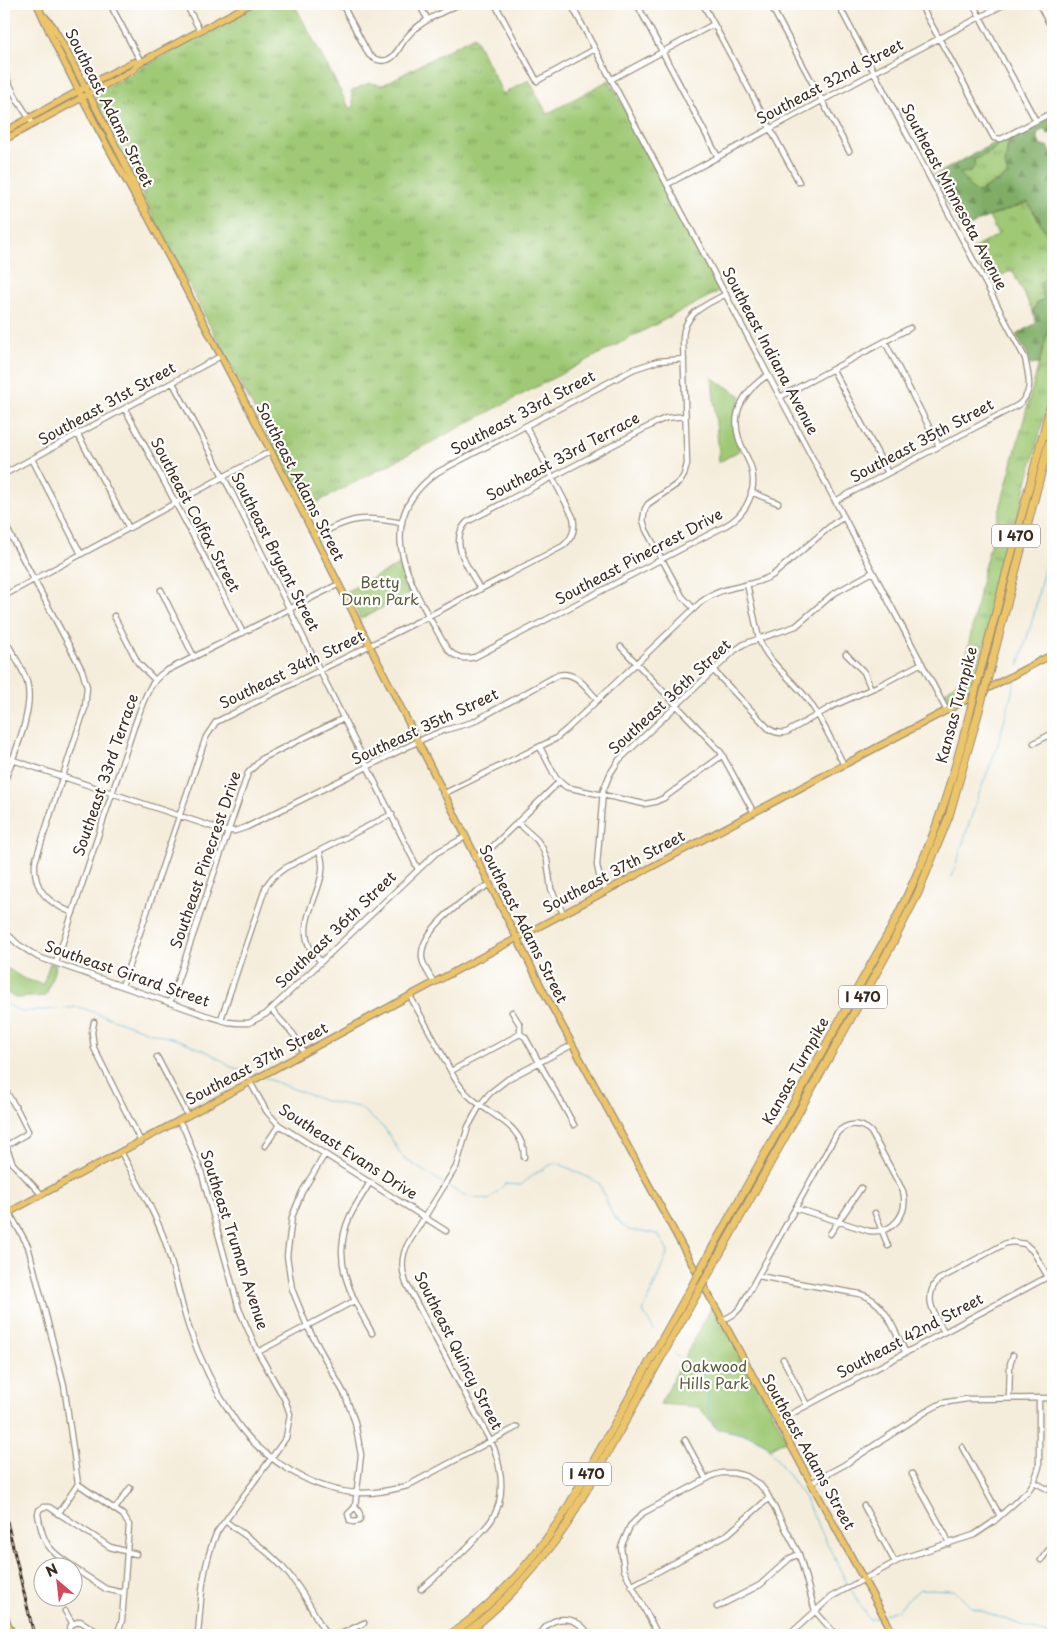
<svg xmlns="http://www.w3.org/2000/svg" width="1057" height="1639" viewBox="0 0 1057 1639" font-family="'Playpen Sans',sans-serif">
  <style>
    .grass { fill: url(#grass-tufts); stroke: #6d7a4a }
    .forest { fill: url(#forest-firs); stroke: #5d6c42 }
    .green { fill: #9fc975; stroke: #6d7a4a }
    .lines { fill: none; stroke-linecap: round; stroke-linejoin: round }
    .stream { stroke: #59b7d7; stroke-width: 1 }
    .minor-casing { stroke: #988c7c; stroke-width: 7 }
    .major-casing { stroke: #988c7c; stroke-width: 8 }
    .highway-casing { stroke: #988c7c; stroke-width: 9 }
    .minor { stroke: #fff; stroke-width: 4.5 }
    .major { stroke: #edc569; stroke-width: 5.5 }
    .highway { stroke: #edc569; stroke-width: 7 }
    .rail-casing { stroke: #3b2a1e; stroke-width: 3 }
    .rail { stroke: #fff; stroke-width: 1; stroke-dasharray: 4; stroke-linecap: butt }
    .highway-bridge-casing { stroke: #988c7c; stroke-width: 9; stroke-linecap: butt }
    .highway-bridge { stroke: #edc569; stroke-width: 7 }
    .labels { text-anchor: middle; stroke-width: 4.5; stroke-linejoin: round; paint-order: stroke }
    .shield { fill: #fff; stroke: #766a62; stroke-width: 1 }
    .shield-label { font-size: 14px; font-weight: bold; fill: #3b2a1e }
    .street-label { font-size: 15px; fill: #3b2a1e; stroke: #fff }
    .park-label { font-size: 15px; fill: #595a38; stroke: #fff }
  </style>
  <defs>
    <pattern id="grass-tufts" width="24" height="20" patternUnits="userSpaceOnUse" patternTransform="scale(1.25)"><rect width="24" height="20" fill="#9fc975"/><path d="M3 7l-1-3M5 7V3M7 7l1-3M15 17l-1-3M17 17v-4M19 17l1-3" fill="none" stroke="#83a35f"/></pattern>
    <pattern id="forest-firs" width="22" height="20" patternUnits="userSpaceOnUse" patternTransform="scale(1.25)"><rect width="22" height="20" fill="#7fad66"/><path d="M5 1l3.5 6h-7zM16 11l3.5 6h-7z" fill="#698d53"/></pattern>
  </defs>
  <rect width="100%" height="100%" fill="#fff"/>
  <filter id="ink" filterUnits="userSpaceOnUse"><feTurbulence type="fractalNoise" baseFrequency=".02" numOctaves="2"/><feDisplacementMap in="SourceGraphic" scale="10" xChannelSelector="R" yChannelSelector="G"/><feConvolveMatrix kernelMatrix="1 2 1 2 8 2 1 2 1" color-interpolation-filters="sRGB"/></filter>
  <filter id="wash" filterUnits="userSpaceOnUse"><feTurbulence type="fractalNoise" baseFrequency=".0096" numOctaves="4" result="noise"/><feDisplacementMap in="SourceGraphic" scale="20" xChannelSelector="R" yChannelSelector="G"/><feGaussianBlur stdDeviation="1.12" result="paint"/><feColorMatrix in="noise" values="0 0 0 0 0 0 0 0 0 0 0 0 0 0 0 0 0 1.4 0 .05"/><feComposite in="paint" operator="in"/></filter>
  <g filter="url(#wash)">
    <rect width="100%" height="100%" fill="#f5eddb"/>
    <!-- grass -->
    <path class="grass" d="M259,4h35l56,105 4,-2 -3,-16 18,-8 14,2 91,-49 29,58 26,-14 18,34 62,-34 112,210 -415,218 -151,-287 -61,-122 3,-7z
      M1028,128l-1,5 -9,2 -11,11c0,11 -3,18 1,29l-31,18 -10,-9 -7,-11 10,-1 4,-12 18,-9 8,-8z
      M1028,202l25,43v5l-5,10 3,12 -7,27 -7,4 -4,9 -21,-42 -23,12 -17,-33 26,-14 -9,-18z
      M1053,311v72l-81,311 -21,12 -3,-1 -6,-11 20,-16 22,-110z"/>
    <!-- forest -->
    <path class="forest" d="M1045,118l8,2v13l-5,1 -4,-4 -6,2 -1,6 4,8h7l5,10v89l-25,-43 -45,17 -21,11 -29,-54 63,-34 4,1 -8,8 -18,9 1,6 -5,6 -10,1 7,11 10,9 31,-18 -3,-10 4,-25 9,-5 9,-1 1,-6z
      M1053,250v61l-14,53 -9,1 -3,-11 -11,-19 20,-12 -3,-11 4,-9 7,-4 -5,-15 12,-12 -3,-12z"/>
    <!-- green -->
    <path class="green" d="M712,378l29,18c-8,18 -10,36 -1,54l-22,13 1,-8z
      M401,564l13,27 -54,28 -13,-28z
      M50,963l6,2 -10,31 -30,2 -12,-7v-25l20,13 19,5z
      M713,1304l74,135 -18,10 -4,-6 -14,-7 -35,-8 -17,-21 -39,-3z"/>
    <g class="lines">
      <!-- stream -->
      <path class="stream" d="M1019,665l15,-51 12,-55 7,-22
        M952,877l26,-81 19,-48 18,-67
        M4,1002l17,10 58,-5 70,25 33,9 28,12 21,14 28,8
        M265,1078l60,23 34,6 26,22 17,27 15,11 47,29 25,4 16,-16 16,1 15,-12 20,-11 43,21 14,33 15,14 30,4 10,18 -25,60 11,18
        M675,1355l26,16 7,10v27l8,20 35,8 14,7 39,54 43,86
        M852,1591l17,29 13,-4
        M885,1614l12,-4 23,-21 34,1 17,17 78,28"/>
    </g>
  </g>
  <g filter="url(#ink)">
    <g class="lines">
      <!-- minor casing -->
      <g class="minor-casing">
        <path id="minor" d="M110,4l31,58
          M186,4l14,27
          M342,4l27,51c5,4 11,7 18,5 10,-3 13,-16 20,-23 13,-16 34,-24 52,-33
          M419,4l9,16
          M495,4l42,77 58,-32
          M571,4l376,707
          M637,4l81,153
          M703,4l96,178
          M770,4l79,147
          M920,4l74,134 7,1 52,-27
          M973,4l63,117
          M1039,4l14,27
          M4,73l14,28 15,23
          M612,79l102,-55
          M668,184l207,-112 130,-68
          M885,342l54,104
          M684,359l-26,2 -24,8 -196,103c-72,51 -24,117 8,175 7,10 17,13 29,10l250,-131c21,-11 33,-35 26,-59 -3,-9 -9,-18 -12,-28 -9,-28 7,-50 29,-64
          M833,370l55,103
          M173,383l59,110 186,376
          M780,397l130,-69
          M125,409l72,134 46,90
          M77,433l52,95
          M32,459l49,95
          M4,474l217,-118
          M751,492l27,11
          M835,501l183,-96c17,-13 10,-29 7,-47l-187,-354
          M4,523l78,147 5,17 -2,21 -50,154c-2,28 13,41 38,51
          M315,536c36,-18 46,-21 87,-13
          M747,584l12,55c9,25 34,40 49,61 15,20 24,43 36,65
          M480,589c-10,-19 -33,-47 -13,-67l192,-101 7,-3 20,-2
          M161,590l33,67
          M4,596l267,-145
          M694,609l-12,-13 -36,-66 -3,-10 2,-11 3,-5 32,-22 4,-7 3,-11 -4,-125c0,-26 23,-34 43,-45
          M114,616l24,47 17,17
          M4,637c7,14 19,31 23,45 8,28 -14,74 -23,101
          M621,647l99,104 34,62
          M846,654l18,18 7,17
          M713,670l56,59c6,4 11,5 18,3l46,-26 47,-21 42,-22
          M1034,743l19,-10
          M540,747l16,31 10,9 78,17 11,-2 9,-4 59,-43
          M4,757l221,74h10l12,-4 176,-88 19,-8 31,-9 85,-47c18,-5 29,14 40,25
          M443,794l112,-55 12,-10 134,-127c25,-19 49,-13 72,-27l60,-51 11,-7
          M517,822l20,18 6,9 4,11 4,29 12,24
          M319,851c15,32 -27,66 -8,99 3,4 7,8 10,12
          M475,858l14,-8 70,-68
          M606,890l-7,-15 -2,-10 6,-74 7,-17 9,-14 115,-109 10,-7 52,-18 37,-32 40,-22
          M4,931l15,14 19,12 167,58 23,7 10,1h11l17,-9 170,-161 29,-16
          M56,963l78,-236c8,-20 13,-45 32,-56l173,-87
          M434,983c-4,-8 -11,-16 -12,-25 -3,-28 45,-62 67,-73
          M122,986l84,-249 10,-15 213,-106 134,-70c10,-8 13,-17 10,-29l-47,-91
          M410,996c11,20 22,40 33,60 7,14 14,29 25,39 20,20 57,30 56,62
          M170,1003l78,-230 15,-15 81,-40
          M271,1009l23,26 10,18
          M512,1012l8,13v9
          M221,1019l45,-133 7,-9 12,-9 107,-54
          M94,1022l-2,10 2,16 47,94
          M520,1034l5,3 49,88
          M157,1057l31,59
          M451,1071l69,-37
          M250,1082l17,30 12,13 167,106
          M4,1088l14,23 10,20 -2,3 -20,12
          M179,1121l6,10 16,40 38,138 19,43 27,48 5,14 -4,24 -69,94c-15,34 -16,67 -19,103
          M4,1141l9,23 29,31
          M265,1146l14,-21
          M121,1152c16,30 34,60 45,92 9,28 14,57 23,84 11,32 27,64 46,92 25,38 81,73 127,73 16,0 30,-3 45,-7l110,-59
          M325,1154l-23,38 -10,25 -5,39 5,33 15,37 38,69 10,27 6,33 -6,52 -7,7 2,7 3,1 6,-1c3,-6 0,-10 -4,-14
          M370,1182c-6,11 -14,22 -20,34 -20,44 1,79 22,117
          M9,1212l19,34 36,139 14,99
          M875,1213l13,33
          M830,1234l31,-46
          M758,1276l102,18c26,7 34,37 46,59
          M722,1321l12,-7 6,-6 97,-175c10,-11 23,-11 34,-1l32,59c6,23 -10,43 -34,40l-74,-23
          M944,1332c-9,-17 -22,-34 -6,-52l68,-37 7,-1 12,2 8,7 15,26
          M258,1352l96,-51
          M783,1359l24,46
          M1009,1398l1,-34 3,-9
          M778,1421l275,-147
          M685,1440l21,39
          M962,1447l38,69
          M912,1474l34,62 3,8
          M1034,1482l19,10
          M811,1483l33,-18 83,-54 15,-8 25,-4 86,-1
          M78,1484l45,31 6,10 -7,95 -5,15
          M864,1506l31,56
          M115,1509l15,-21
          M58,1514l20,-30
          M225,1521c21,15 43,29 60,49 17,19 29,43 41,65
          M1041,1560l12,-16
          M72,1566c-24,-16 -29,-22 -34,-52l1,-4 4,-3h6l61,40 26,7
          M72,1567l34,22 18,4
          M631,1586l97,-52 41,-36
          M421,1589c19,-16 37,-31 54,-50 5,-6 13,-13 17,-20 14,-22 10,-48 2,-71l-88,-165c-5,-14 -5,-28 3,-41l47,-75 12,-40 12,-22 10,-12 18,-14 64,-34
          M717,1607l43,-22 30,-27 9,-4
          M65,1611l8,13
          M70,1635l-1,-5 2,-5 9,-4 22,14
          M339,1635l25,-12
          M540,1635c11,-22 38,-20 49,0
          M658,1635l-34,-65 -3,-23 9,-21 13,-13 71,-38 7,-2h12l13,3 14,9 6,7 33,62 16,57 21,24
          M789,1635l42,-38 72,-39 71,-23 18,-12 36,-32 6,-9 5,-15v-69"/>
      </g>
      <!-- major casing -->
      <g class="major-casing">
        <path id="major" d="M37,4l20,44 39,77 42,77 9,13 152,290 247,491 348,639
          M45,17l7,8 9,16 60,115 25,54
          M4,132l109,-60 20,-10h8
          M4,140l129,-70 8,-8 109,-58
          M4,1215l470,-254 579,-307
          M4,1611l3,11 6,13
          M6,1635l1,-13"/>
      </g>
      <!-- highway casing -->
      <g class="highway-casing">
        <path id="highway" d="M989,673l64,-246
          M979,676l74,-279
          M704,1263l188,-336c18,-36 35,-73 48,-112 12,-34 21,-68 30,-103
          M710,1271l180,-323 28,-55 31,-77 31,-109
          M450,1635c49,-34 87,-78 118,-128l123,-219
          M463,1635c42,-30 75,-69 104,-111l128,-227"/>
      </g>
      <!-- minor -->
      <use href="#minor" class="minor"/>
      <!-- major -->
      <use href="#major" class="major"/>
      <!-- highway -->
      <use href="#highway" class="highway"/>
      <!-- rail casing -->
      <g class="rail-casing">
        <path id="rail" d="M4,1509l30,126"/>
      </g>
      <!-- rail -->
      <use href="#rail" class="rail"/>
      <!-- highway-bridge casing -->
      <g class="highway-bridge-casing">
        <path id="highway-bridge" d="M980,707l9,-34
          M970,712l9,-36
          M691,1288l13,-25
          M695,1297l15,-26"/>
      </g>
      <!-- highway-bridge -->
      <use href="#highway-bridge" class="highway-bridge"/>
    </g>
  </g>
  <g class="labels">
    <!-- shield labels -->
    <g class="shield">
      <rect x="992" y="524.5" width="48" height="23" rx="4"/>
      <rect x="839" y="985.5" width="48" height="23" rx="4"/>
      <rect x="563" y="1462.5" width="48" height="23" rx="4"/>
    </g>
    <g class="shield-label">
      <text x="1016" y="541">I 470</text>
      <text x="863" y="1002">I 470</text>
      <text x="587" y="1479">I 470</text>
    </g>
    <!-- street labels -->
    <g class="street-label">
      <text transform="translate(830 82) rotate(-28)" y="5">Southeast 32nd Street</text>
      <text transform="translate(109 108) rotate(63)" y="5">Southeast Adams Street</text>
      <text transform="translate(954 197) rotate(62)" y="5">Southeast Minnesota Avenue</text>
      <text transform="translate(770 351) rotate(62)" y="5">Southeast Indiana Avenue</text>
      <text transform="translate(107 404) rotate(-29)" y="5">Southeast 31st Street</text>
      <text transform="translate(523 413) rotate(-28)" y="5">Southeast 33rd Street</text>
      <text transform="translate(922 441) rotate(-28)" y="5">Southeast 35th Street</text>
      <text transform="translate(563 457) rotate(-28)" y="5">Southeast 33rd Terrace</text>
      <text transform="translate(300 482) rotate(63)" y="5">Southeast Adams Street</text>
      <text transform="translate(195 515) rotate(62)" y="5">Southeast Colfax Street</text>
      <text transform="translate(275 552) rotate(63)" y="5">Southeast Bryant Street</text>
      <text transform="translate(639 557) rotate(-28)" y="5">Southeast Pinecrest Drive</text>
      <text transform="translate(292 670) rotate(-26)" y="5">Southeast 34th Street</text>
      <text transform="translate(670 697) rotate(-43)" y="5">Southeast 36th Street</text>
      <text transform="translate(957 705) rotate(-75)" y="5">Kansas Turnpike</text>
      <text transform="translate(425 727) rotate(-25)" y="5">Southeast 35th Street</text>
      <text transform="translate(106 775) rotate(-71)" y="5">Southeast 33rd Terrace</text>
      <text transform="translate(206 860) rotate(-71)" y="5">Southeast Pinecrest Drive</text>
      <text transform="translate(614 872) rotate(-28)" y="5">Southeast 37th Street</text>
      <text transform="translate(523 924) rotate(63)" y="5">Southeast Adams Street</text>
      <text transform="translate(336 930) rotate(-44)" y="5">Southeast 36th Street</text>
      <text transform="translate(127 974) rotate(19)" y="5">Southeast Girard Street</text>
      <text transform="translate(257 1064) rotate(-28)" y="5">Southeast 37th Street</text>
      <text transform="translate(796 1071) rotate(-61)" y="5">Kansas Turnpike</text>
      <text transform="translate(348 1152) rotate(33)" y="5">Southeast Evans Drive</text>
      <text transform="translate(234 1240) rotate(72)" y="5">Southeast Truman Avenue</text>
      <text transform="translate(910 1336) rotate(-28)" y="5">Southeast 42nd Street</text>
      <text transform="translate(458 1351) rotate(63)" y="5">Southeast Quincy Street</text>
      <text transform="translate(808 1452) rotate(61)" y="5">Southeast Adams Street</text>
    </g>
    <!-- park labels -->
    <g class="park-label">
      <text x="380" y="588">Betty<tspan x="380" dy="17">Dunn Park</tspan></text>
      <text x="714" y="1372">Oakwood<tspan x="714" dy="17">Hills Park</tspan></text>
    </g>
  </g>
  <!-- margin -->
  <rect width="1057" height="1639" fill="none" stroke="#fff" stroke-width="20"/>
  <!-- north arrow -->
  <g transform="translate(58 1582) rotate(332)"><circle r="24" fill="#ffffff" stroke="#b1aaa5"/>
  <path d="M0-4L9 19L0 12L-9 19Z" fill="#d1495b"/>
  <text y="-8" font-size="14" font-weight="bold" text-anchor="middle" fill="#3b2a1e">N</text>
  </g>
</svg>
